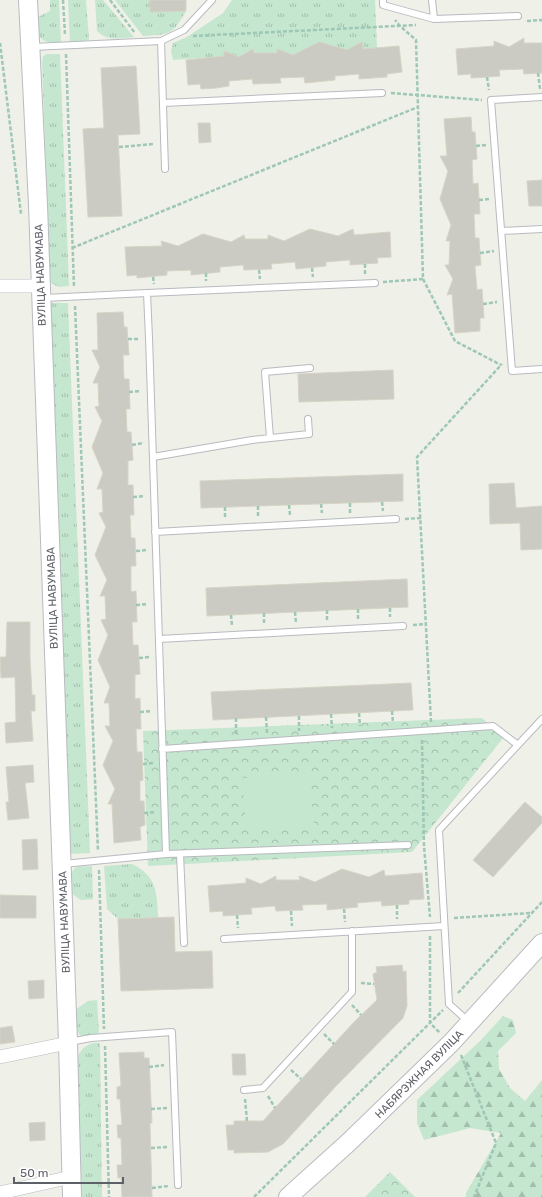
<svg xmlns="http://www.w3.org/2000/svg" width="542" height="1197" viewBox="0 0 542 1197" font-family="Rubik,sans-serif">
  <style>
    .grass { fill: url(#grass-tufts) }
    .forest { fill: url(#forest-firs) }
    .park { fill: url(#park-crowns) }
    .pitch { fill: #c5e6cf }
    .building { fill: #cbcbc3; stroke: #d5d4c5 }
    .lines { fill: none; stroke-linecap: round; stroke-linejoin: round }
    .lane-casing { stroke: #b9bac0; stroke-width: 8 }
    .street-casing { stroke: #b9bac0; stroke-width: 14 }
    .secondary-casing { stroke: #babbc2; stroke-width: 20 }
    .path { stroke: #9ec7b6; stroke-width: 2.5; stroke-dasharray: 4 2; stroke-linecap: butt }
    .lane { stroke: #fff; stroke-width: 6 }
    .street { stroke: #fff; stroke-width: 13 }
    .secondary { stroke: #fff; stroke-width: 18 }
    .labels { text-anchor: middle; stroke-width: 3; stroke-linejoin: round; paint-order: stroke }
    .street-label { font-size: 11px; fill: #5e6067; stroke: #fff }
  </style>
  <defs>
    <pattern id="grass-tufts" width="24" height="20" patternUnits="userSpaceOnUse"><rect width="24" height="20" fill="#c5e6cf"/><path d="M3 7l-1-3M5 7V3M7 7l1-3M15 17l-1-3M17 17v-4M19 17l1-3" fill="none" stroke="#a3beac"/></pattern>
    <pattern id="forest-firs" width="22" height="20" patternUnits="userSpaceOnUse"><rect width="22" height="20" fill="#c5e6cf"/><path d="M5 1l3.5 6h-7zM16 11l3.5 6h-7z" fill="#a3beac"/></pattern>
    <pattern id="park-crowns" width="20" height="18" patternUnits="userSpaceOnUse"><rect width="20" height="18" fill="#c5e6cf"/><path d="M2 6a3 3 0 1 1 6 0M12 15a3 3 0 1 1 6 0" fill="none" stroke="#a3beac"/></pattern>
  </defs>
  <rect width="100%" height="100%" fill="#eff0e7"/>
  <!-- grass -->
  <path class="grass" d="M50,0h9l2,43c-9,1 -22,-1 -24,-12 -1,-4 -1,-9 -1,-13l14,-7z
    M68,0h18l3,40 -19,3z
    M95,0h8l31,37c-13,1 -26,5 -37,-6z
    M115,0h35l1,12 35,-1c-14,24 -15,23 -43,25z
    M232,0h143l2,48 -30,2 -37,-3 -17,8 -16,-6v4h-23l-1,-4 -14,8 -15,-6v5l-51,4 -2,-9 2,-8 14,-6 36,-24z
    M46,54h14l9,232 -11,1 -8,-5 -8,-220 1,-5z
    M49,303h19l22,550 -21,1z
    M132,864c25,12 25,29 26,53l-40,2 -11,-10 -3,-43z
    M92,866l1,33 -12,1 -13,-9 2,-17 6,-7z
    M97,1000l2,34 -17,3c-9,-7 -7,-16 -7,-27l13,-9z
    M94,1043h6l2,154h-20l-5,-140c5,-8 8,-12 17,-14z"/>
  <!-- forest -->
  <path class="forest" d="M503,1016l10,4 3,13 -18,18 1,18 11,19 15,13 17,-21v117h-76v-4l35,-60 -31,-5 -46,12 -7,-17v-23l64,-60z"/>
  <!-- park -->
  <path class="park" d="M482,718l21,20 -91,114 -264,14 -5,-135z
    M390,1172l25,25h-50z"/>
  <!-- pitch -->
  <path class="pitch" d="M309,772l5,54 -67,6 -5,-54z"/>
  <!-- building -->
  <path class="building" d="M150,0h36v11l-36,1z
    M524,38v5h18v30l-18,1 -1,-5 -24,1 1,6 -13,1 -16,1v-4l-13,1 -2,-26 38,-3v-5l15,6z
    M319,42l28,8 15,-8 1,7 36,-3 3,26 -15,2v3l-28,2v-5l-24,2v4l-30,3 -1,-6 -24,1 1,5 -28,1 -1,-5 -23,2v5l-13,2 -15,1 -1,-5 -12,1 -2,-25 38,-4v-5l15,6 14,-8 1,4h23v-4l16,6z
    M136,66l4,68 -22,1 4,81 -34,1 -5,-88 21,-1 -3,-60z
    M471,117l1,15h3l2,27 -5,1 1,24 5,-1 2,31h-6l1,24h4l1,15 1,12 -6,1 2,24 5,-1 2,29h-4v13l-25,2 -3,-39 -5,1 6,-16 -8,-14h4l1,-24h-4l5,-16 -11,-26 8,-28 -8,-15h7l-3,-37z
    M198,123h12l1,19 -12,1z
    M542,180v26h-13l-2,-25z
    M310,229l28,7 15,-7 1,6 36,-3 1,25 -14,1 1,5 -28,2v-5l-24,2v4l-30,3 -1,-7 -24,2 1,5 -28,1 -1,-5 -23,2v5l-29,3v-5l-24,1v4l-30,3v-3l-10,1 -2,-29 37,-1 -1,-5 17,5 25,-12 28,8 13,-7 1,4h23v-4l16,6z
    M123,312l1,15h3l2,28h-6l1,24h5l1,30h-4l1,23h4l2,28 -5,1v24h5l1,30h-4l1,23h4l1,28h-5v26l5,-1 1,31h-5l1,23h5l2,29 -5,1v24l5,-1 1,31h-5l1,23h5l1,28 -3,1v20h4l1,24 -5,2 1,13 -27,3 -2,-39h-4l7,-15 -12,-24 10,-24 -8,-15h5l-1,-23h-5l6,-16 -12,-27 10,-25 -7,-15 5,-1 -1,-23h-5l7,-16 -12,-25 11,-28 -7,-14 4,-1 -1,-23h-5l6,-16 -11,-26 10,-26 -7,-14 4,-1 -1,-23h-5l7,-16 -8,-17h6l-1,-37z
    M393,370l1,29 -95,3 -1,-28z
    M403,474v27l-202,7 -1,-27z
    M514,483l2,25 26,-2v43l-21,1 -1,-27 -30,1 -1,-40z
    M407,579l1,28 -201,9 -1,-28z
    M7,622h23v35l2,38h3v16h-4l2,30 -27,2 -1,-20 11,-1 -1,-45 -14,1 -1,-21h6z
    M411,683l2,27 -200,10 -2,-28z
    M33,765l1,17 -9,1 4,35 -21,2 -2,-18h3l-3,-35z
    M525,802l17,15v6l-49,54 -20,-17z
    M37,839l1,30 -15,1 -1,-30z
    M342,869l27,8 15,-7 1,6 37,-3 2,26 -15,1v4l-27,2 -1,-5 -24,2 1,4 -31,3v-6l-25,1 1,5 -27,1 -1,-5 -24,2 1,6 -29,2v-5l-13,1 -2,-26 38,-3v-5l15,6 15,-8v4h24l-1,-4 16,6z
    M0,895l36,1v22h-36z
    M174,917l1,35 37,-1 1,37 -92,3 -3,-72z
    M402,965l1,7 3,-1 1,35 -4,12 -66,67 -54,59 -15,8 -34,1v-3h-6l-2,-25h8v-4h29l92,-100 22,-21 -4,-26 4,-2 -1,-5z
    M44,980v18l-15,1 -1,-18z
    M12,1026l3,16 -15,2v-16z
    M144,1052v6h5l3,65h-2l2,74h-30l-1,-19h-3l-1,-13h5l-1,-27h-3l-1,-13h5l-2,-26h-3v-12l4,-1 -2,-33z
    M232,1054h13l1,21h-13z
    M45,1122v18l-15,1 -1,-18z"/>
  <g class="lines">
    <!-- lane casing -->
    <g class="lane-casing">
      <path id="lane" d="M383,0v5l51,14 84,-3
        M432,0l2,19
        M161,41l4,128
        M32,47l129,-6 23,-11 28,-30
        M542,97l-51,3 21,271 30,-2
        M163,103l219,-10
        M501,231l41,-2
        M147,293l228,-10
        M44,298l103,-5 2,45 17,516 -103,10
        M270,438l-5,-66 45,-4
        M153,457l99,-17 57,-6 -1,-15
        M155,532l241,-13
        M159,639l244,-13
        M162,749l331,-23 25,19
        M166,854l242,-9
        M180,854l4,89
        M224,939l220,-13
        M469,1022l-20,-18 -10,-174 103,-111
        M69,1042l22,-4 81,-6 6,153
        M244,1090l19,-2 89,-96v-61"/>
    </g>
    <!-- street casing -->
    <g class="street-casing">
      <path id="street" d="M0,286h41
        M0,1057l68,-14
        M0,1193l71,-16"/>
    </g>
    <!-- secondary casing -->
    <g class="secondary-casing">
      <path id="secondary" d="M28,0l10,205 30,838 4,154
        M288,1197l61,-55 102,-99 91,-100"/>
    </g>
    <!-- path -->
    <path class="path" d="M63,0l2,35
      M110,0l25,33
      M527,21l15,-1
      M193,36l223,-11
      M0,43l21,171
      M66,54l8,233
      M538,73l2,16
      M487,77l2,13
      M391,93l91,7
      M476,146l10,-1
      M119,147l35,-3
      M479,200l11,-1
      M72,248l346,-141
      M480,253l14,-2
      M365,264v10
      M312,268l1,9
      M259,270l1,9
      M206,273v8
      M153,277l1,7
      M423,279l32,62 46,24
      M383,282l40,-3 -7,-239 -16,-14 -5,-6
      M483,304l14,-2
      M75,306l23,545
      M128,339h11
      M129,392l12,-1
      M132,445l12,-2
      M133,497l12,-1
      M382,502l1,9
      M350,503v10
      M321,504l1,9
      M289,505l1,10
      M258,506v12
      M225,507v12
      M405,519l16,-1
      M136,551l11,-1
      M136,605l12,-1
      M390,608v9
      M327,610v10
      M295,612l1,11
      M264,613v12
      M231,615l1,11
      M358,619v-10
      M413,625l13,-1
      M139,658l11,-1
      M392,711l1,12
      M140,712l12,-1
      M359,713l1,13
      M331,714l1,14
      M299,716v15
      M266,717l1,16
      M236,718v16
      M431,722l-14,-265 85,-93
      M422,740l2,106 6,71
      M143,764l11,-1
      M144,813l12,-1
      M99,870l5,159
      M397,905v14
      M344,909l1,13
      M291,911l1,15
      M237,915l1,13
      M454,918l77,-5
      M430,936v87l10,10
      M361,983l13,1
      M458,993l84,-91
      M352,1005l9,10
      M324,1034l10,10
      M105,1046l4,151
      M461,1055l35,88 -22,54
      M149,1067l15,-2
      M291,1070l10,9
      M268,1096l7,12
      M245,1099l2,22
      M151,1109l16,-1
      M151,1148l16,-1
      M152,1188l17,-2
      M254,1197l189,-187"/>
    <!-- lane -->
    <use href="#lane" class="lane"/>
    <!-- street -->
    <use href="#street" class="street"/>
    <!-- secondary -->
    <use href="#secondary" class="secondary"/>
  </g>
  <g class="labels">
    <!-- street labels -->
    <g class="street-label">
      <text transform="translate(40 275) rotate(-92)" y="4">ВУЛІЦА НАВУМАВА</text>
      <text transform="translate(52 598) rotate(-92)" y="4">ВУЛІЦА НАВУМАВА</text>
      <text transform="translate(64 922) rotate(-92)" y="4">ВУЛІЦА НАВУМАВА</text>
      <text transform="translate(419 1074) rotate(-45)" y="4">НАБЯРЭЖНАЯ ВУЛІЦА</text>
    </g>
  </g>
  <!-- scale -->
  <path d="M14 1177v6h109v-6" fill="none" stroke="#5e6067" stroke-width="2"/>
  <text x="20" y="1177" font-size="12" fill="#5e6067" stroke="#ffffff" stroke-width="3" paint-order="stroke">50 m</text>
</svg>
